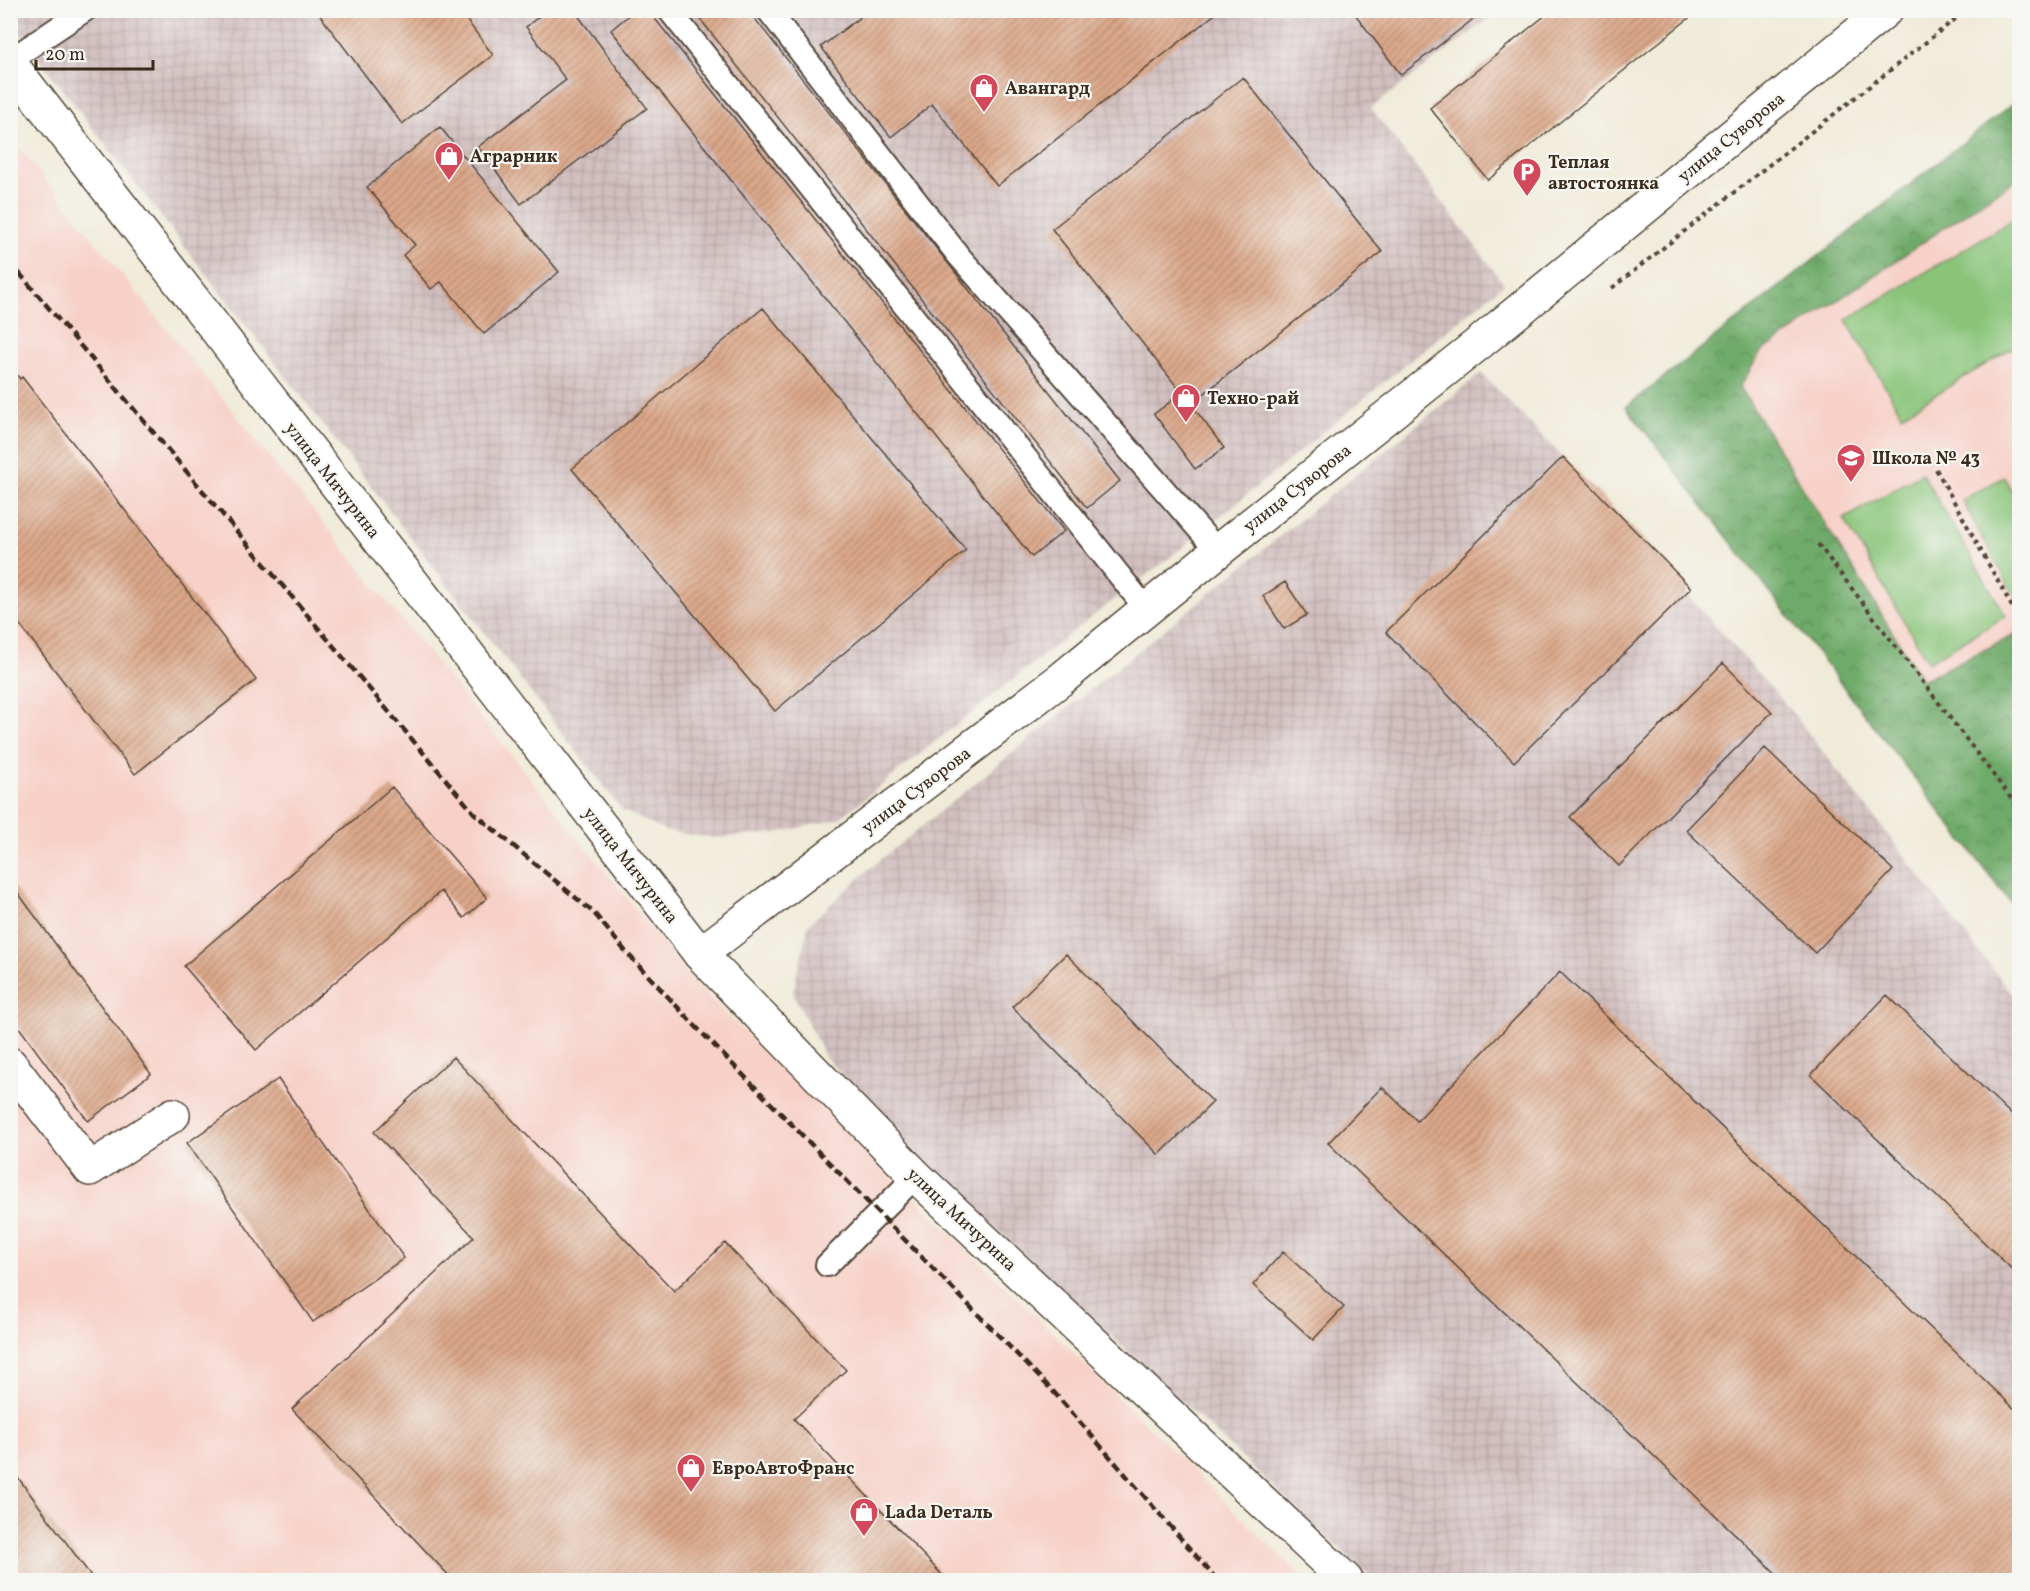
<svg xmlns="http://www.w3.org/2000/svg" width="2030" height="1591" viewBox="0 0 2030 1591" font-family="Vollkorn,serif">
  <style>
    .built { fill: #f7d1c8 }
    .industrial { fill: url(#industrial-grid) }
    .forest { fill: url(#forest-crowns); stroke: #546a44; stroke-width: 1.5 }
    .green { fill: #89c479; stroke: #62774c; stroke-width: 1.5 }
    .building { fill: url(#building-hatch) }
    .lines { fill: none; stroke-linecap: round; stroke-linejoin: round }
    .service-casing { stroke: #56473a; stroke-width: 26 }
    .minor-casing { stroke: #56473a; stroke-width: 36 }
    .tertiary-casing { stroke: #56473a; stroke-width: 36 }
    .secondary-casing { stroke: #56473a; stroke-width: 36 }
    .path { stroke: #56473a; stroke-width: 4; stroke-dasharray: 4.5 4.5; stroke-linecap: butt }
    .service { stroke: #fff; stroke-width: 22 }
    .minor { stroke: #fff; stroke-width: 33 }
    .tertiary { stroke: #fff; stroke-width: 33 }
    .secondary { stroke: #fff; stroke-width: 33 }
    .rail { stroke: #3b2a1e; stroke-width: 4.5; stroke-dasharray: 9 4.5; stroke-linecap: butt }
    .labels { text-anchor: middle; stroke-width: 4.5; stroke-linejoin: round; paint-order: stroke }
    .poi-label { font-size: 18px; font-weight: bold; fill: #3b2a1e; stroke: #f6f6f2; text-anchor: start }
    .street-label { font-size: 18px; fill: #3b2a1e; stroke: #f6f6f2 }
  </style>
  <defs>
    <pattern id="industrial-grid" width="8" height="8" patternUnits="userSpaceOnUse" patternTransform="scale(1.5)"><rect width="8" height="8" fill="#d2bfc0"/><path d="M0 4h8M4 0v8" fill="none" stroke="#b5a4a5"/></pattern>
    <pattern id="forest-crowns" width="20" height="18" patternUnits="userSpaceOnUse" patternTransform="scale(1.5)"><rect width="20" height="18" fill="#6eaa69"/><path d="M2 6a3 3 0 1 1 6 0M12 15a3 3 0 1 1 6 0" fill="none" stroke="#5c8b56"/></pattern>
    <pattern id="building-hatch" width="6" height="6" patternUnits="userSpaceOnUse" patternTransform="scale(1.5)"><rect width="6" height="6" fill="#dba789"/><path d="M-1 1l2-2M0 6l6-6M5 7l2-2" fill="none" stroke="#b3886f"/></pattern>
  </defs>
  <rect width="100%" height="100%" fill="#f6f6f2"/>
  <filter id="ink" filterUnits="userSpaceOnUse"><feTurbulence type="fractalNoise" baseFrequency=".0167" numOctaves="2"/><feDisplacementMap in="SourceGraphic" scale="12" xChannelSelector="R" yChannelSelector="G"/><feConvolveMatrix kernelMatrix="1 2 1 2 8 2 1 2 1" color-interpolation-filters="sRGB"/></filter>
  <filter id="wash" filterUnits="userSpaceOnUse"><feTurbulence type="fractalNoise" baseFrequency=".008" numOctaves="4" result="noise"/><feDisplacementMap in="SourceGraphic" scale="24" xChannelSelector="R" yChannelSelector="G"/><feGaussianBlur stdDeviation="1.35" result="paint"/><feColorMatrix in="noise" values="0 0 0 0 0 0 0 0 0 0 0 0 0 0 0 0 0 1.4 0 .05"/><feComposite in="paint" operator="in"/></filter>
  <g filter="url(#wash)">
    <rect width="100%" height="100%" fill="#f0ebd8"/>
    <!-- built -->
    <path class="built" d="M2019,99v816l-393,-508z
      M10,136l689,851 606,593h-1294z"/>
    <!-- industrial -->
    <path class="industrial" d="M11,10l1488,1 -128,97 133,176 -327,268 -92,70 -246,197 -63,14 -62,5 -49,-7 -43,-21 -611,-787z
      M1481,373l103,106 204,228 231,296v577h-646l-453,-422 -95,-101 -32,-64 15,-68 60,-55z"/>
    <!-- forest -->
    <path class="forest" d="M2019,99v78l-259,176 -20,34 182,293 97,-47v280l-393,-506z"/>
    <!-- green -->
    <path class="green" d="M2019,216v128l-117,71 -56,-95z
      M1922,473l84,143 -78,46 -84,-143z
      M2004,477l15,27 1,93 -4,2 -54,-99z"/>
    <g id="blocks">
      <!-- building -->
      <path class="building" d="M316,10h143l34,45 -91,69z
        M547,10h27l73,98 -126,96 -43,-57 88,-67 -40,-53z
        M635,10h13l416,521 -32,26 -421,-527z
        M693,10h55l372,471 -33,27z
        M861,10h352l2,4 -218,172 -65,-82 -41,33 -70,-90 43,-33z
        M1352,10h133l-84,65z
        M1552,10h147l-211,170 -58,-72z
        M1243,77l139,175 -191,152 33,44 -29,21 -41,-55 28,-21 -130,-164z
        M440,127l119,145 -75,62 -43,-52 -10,7 -28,-34 12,-10 -48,-58z
        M763,308l203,242 -191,161 -203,-242z
        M10,367l10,12 2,-2 234,303 -121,94 -125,-162z
        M1563,457l128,131 -177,174 -128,-130z
        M1285,582l22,33 -23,14 -21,-33z
        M1723,663l49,49 -153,154 -49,-49z
        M1765,748l128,122 -78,83 -129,-123z
        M392,787l95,111 -23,20 -23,-27 -185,159 -72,-84z
        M10,882l141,192 -63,47 -78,-106z
        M1066,954l147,148 -54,53 -147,-148z
        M1560,972l460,442v166h-237l-455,-437 54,-56 35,34z
        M1887,995l133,128v154l-209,-202z
        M453,1057l221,234 51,-48 121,127 -52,49 153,161h-494l-161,-171 182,-172 -100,-105z
        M278,1079l126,179 -91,64 -126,-179z
        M1283,1252l61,55 -31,33 -60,-55z
        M19,1479l75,101h-84v-95z"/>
    </g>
  </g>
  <g filter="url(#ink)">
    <use href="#blocks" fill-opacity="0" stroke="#56473a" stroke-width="1.5"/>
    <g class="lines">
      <!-- service casing -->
      <g class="service-casing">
        <path id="service" d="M669,10l478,600
          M768,10l190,245 260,296
          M10,60l75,-50
          M827,1265l89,-89"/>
      </g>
      <!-- minor casing -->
      <g class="minor-casing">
        <path id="minor" d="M10,1064l80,105 83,-54"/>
      </g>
      <!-- tertiary casing -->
      <g class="tertiary-casing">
        <path id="tertiary" d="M700,954l360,-274 158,-129 260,-207 408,-334"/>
      </g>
      <!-- secondary casing -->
      <g class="secondary-casing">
        <path id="secondary" d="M10,63l690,891 216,222 430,404"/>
      </g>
      <!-- path -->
      <path class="path" d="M1612,288l355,-278
        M1936,469l80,145
        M1818,544l202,266"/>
      <!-- service -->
      <use href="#service" class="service"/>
      <!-- minor -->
      <use href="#minor" class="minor"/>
      <!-- tertiary -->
      <use href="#tertiary" class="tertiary"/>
      <!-- secondary -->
      <use href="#secondary" class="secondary"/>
      <!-- rail -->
      <path class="rail" d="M10,262l464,551 120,100 32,39 74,79 352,359 165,190"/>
    </g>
  </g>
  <!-- icons -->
  <defs>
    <g id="shop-pin" transform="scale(1.5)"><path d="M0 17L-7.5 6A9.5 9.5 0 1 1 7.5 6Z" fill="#d1495b" stroke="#f6f6f2"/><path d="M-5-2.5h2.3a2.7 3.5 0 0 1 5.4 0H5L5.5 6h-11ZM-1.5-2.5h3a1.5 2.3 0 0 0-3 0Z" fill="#fff"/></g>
    <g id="parking-pin" transform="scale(1.5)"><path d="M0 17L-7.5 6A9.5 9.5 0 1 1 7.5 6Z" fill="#d1495b" stroke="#f6f6f2"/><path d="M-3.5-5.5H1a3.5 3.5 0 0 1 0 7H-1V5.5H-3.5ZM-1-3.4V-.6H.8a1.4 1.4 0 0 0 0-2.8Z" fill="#fff"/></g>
    <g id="school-pin" transform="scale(1.5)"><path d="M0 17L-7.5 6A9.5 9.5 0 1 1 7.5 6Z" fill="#d1495b" stroke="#f6f6f2"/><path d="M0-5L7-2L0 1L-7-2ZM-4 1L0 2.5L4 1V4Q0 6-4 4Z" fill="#fff"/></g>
  </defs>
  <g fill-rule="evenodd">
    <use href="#shop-pin" x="984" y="88"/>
    <use href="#shop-pin" x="449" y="156"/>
    <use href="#parking-pin" x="1527" y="172"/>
    <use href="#shop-pin" x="1186" y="398"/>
    <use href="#school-pin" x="1851" y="458"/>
    <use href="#shop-pin" x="691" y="1468"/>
    <use href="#shop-pin" x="864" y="1512"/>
  </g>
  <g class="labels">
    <!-- poi labels -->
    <g class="poi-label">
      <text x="1005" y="94">Авангард</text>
      <text x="470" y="162">Аграрник</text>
      <text x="1548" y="168">Теплая<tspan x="1548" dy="21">автостоянка</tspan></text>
      <text x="1207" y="404">Техно-рай</text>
      <text x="1872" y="464">Школа № 43</text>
      <text x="712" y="1474">ЕвроАвтоФранс</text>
      <text x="885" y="1518">Lada Dеталь</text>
    </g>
    <!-- street labels -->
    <g class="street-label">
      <text transform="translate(1731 137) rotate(-39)" y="6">улица Суворова</text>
      <text transform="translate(333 480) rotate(52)" y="6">улица Мичурина</text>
      <text transform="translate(1297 488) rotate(-38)" y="6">улица Суворова</text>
      <text transform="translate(916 790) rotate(-37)" y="6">улица Суворова</text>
      <text transform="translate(631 865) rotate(52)" y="6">улица Мичурина</text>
      <text transform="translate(962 1219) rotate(43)" y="6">улица Мичурина</text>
    </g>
  </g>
  <!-- margin -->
  <rect width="2030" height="1591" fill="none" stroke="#f6f6f2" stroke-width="36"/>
  <!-- scale -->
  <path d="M36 60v9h117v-9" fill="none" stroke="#3b2a1e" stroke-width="3"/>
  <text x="45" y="60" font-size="18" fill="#3b2a1e" stroke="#f6f6f2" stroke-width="4.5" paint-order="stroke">20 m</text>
</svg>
